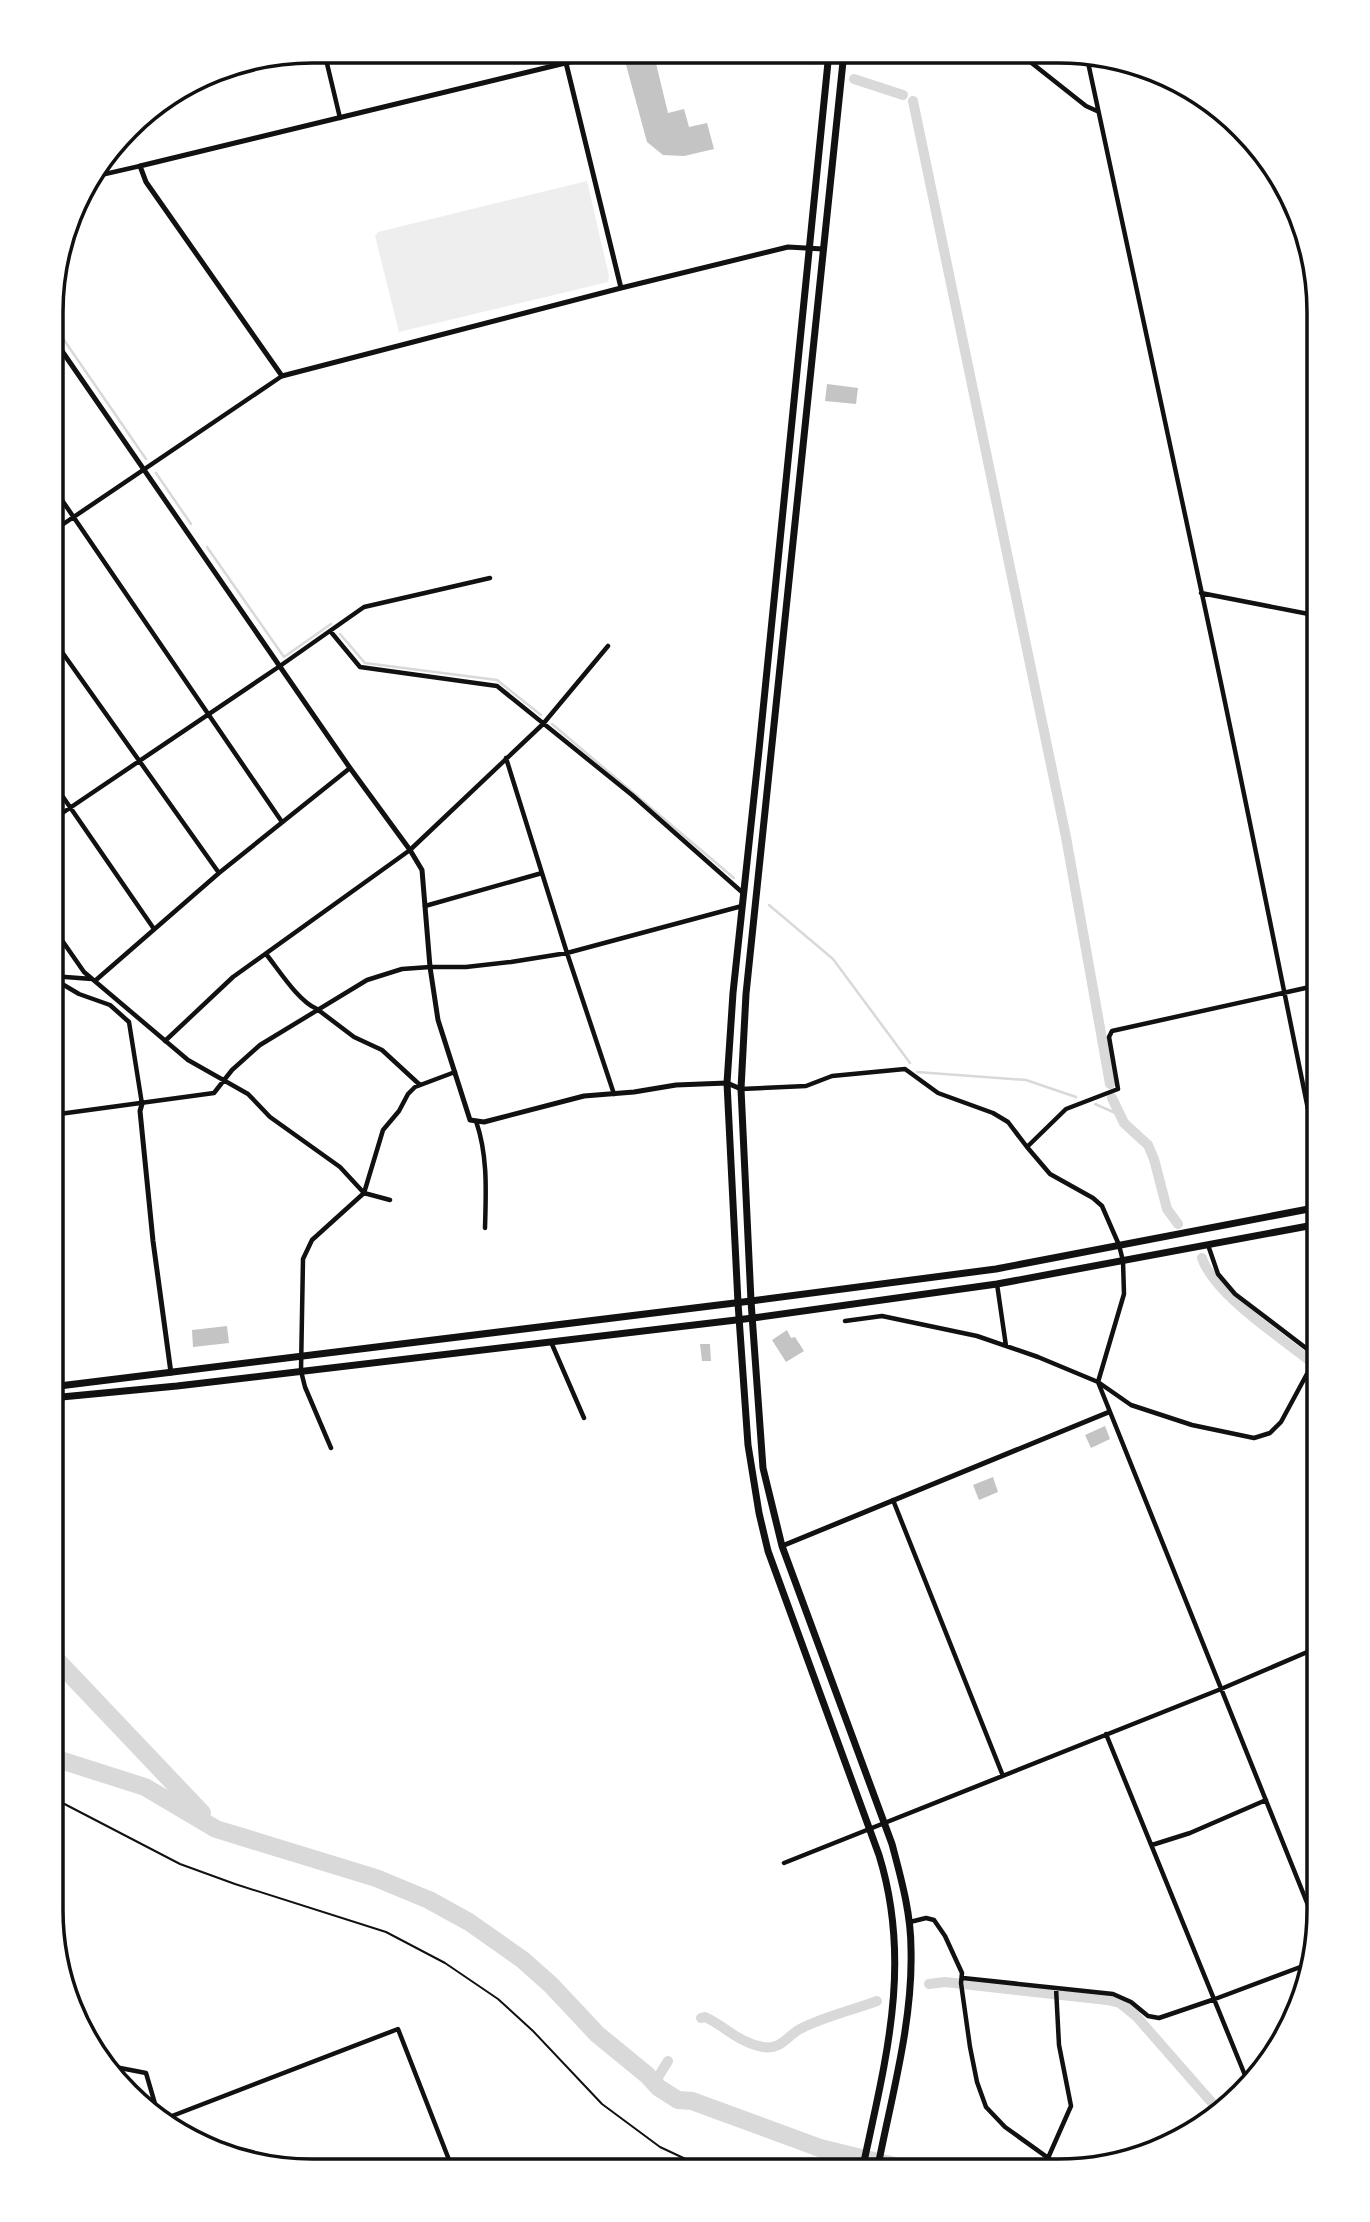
<svg xmlns="http://www.w3.org/2000/svg" width="1370" height="2222" viewBox="0 0 1370 2222" font-family="'Asap Condensed',sans-serif">
  <style>
    .green { fill: #eee }
    .lines { fill: none; stroke-linecap: round; stroke-linejoin: round }
    .stream { stroke: #d9d9d9; stroke-width: 2.5 }
    .canal { stroke: #d9d9d9; stroke-width: 10 }
    .river { stroke: #d9d9d9; stroke-width: 18 }
    .building { fill: #c4c4c4 }
    .path { stroke: #111; stroke-width: 2 }
    .minor { stroke: #111; stroke-width: 4.5 }
    .tertiary { stroke: #111; stroke-width: 5 }
    .primary { stroke: #111; stroke-width: 7 }
    .trunk { stroke: #111; stroke-width: 7 }
    .rim { fill: none; stroke: #111; stroke-width: 3.5 }
  </style>
  <rect width="100%" height="100%" fill="#fff"/>
  <!-- green -->
  <path class="green" d="M587,181l22,95 -1,6 -209,50 -24,-96 3,-4z"/>
  <g class="lines">
    <!-- stream -->
    <path class="stream" d="M53,324l93,135
      M156,473l35,51
      M207,547l77,110 47,-33
      M340,634l25,29 132,17 44,35
      M552,724l182,154
      M769,905l64,54 77,104
      M917,1072l109,8 50,17
      M1095,1104l25,11"/>
    <!-- canal -->
    <path class="canal" d="M808,52l5,8
      M854,79l49,16
      M913,101l153,736 44,247
      M1112,1098l12,25 24,22 6,14 13,50 11,15
      M1202,1258c12,36 78,79 108,103l9,12
      M929,1984l16,-2 162,18 13,3 16,13 85,97
      M701,2018l4,-1c20,9 34,26 58,30 18,3 23,-10 37,-18 23,-12 53,-19 77,-28
      M655,2082l13,-21"/>
    <!-- river -->
    <path class="river" d="M51,1654l151,159
      M51,1757l94,30 71,42 160,49 53,22 40,22 54,38 28,25 46,49 50,41 12,13 19,12 14,1 128,47 95,23"/>
  </g>
  <!-- building -->
  <path class="building" d="M654,55l14,58 16,-4 5,18 18,-4 7,26 -30,7 -21,-1 -16,-13 -22,-81z
    M827,384l31,4 -2,16 -31,-3z
    M227,1326l2,17 -36,4 -1,-17z
    M787,1330l4,8 4,-1 9,14 -18,11 -14,-22z
    M700,1344h10l1,17h-9z
    M1105,1426l5,13 -19,9 -6,-13z
    M993,1477l5,15 -19,8 -6,-15z"/>
  <g class="lines">
    <!-- path -->
    <path class="path" d="M51,1797l129,67 55,20 151,48 59,31 53,36 35,32 69,73 58,43 49,23"/>
    <!-- minor -->
    <path class="minor" d="M324,51l16,67
      M564,51l2,12
      M1019,53l67,53 11,5
      M1086,53c37,180 77,360 116,541 41,189 78,379 117,569
      M92,177l48,-11
      M53,487l229,335
      M53,531l229,-155
      M1201,593l118,23
      M331,632l29,35 137,19 135,109 111,98
      M52,638l167,235
      M506,758l61,195 47,141
      M52,781l102,148
      M52,820l228,-154 84,-59 126,-29
      M425,906l117,-33
      M52,926l32,46 104,88 60,34 22,23 70,50 24,26 26,7
      M266,954c13,16 32,47 51,55l37,28 28,13 38,35
      M52,976l40,3
      M52,978l27,16 31,11 19,17 13,82
      M96,980l123,-107 131,-105
      M165,1041l68,-64 177,-127 133,-126 65,-78
      M741,1089l65,-3 26,-10 73,-7 33,24 55,20 15,9 19,25
      M1305,1092l14,-3
      M52,1115l162,-22 18,-23 28,-25 107,-65 35,-11 28,-2h36l45,-5 56,-9 175,-47
      M476,1121c12,35 10,70 9,107
      M1208,1245l10,29 17,20 84,64
      M997,1284l9,62
      M845,1321l37,-5 95,20 61,21 60,25 33,23 61,20 62,13 16,-5 11,-11 27,-50 11,-10
      M551,1342l33,76
      M331,1448l-26,-61 -4,-16 2,-112 9,-19 52,-47 19,-63 16,-19 9,-17 7,-7 40,-15
      M893,1500l110,276
      M1106,1734l143,351
      M1152,1845l38,-12 76,-33
      M784,1863l437,-174 98,-42
      M910,1922l16,-4 8,2 11,16 17,37 -1,10 9,64 7,35 9,25 19,20 60,43
      M1318,1930l-220,-548 26,-88 -1,-33 -4,-16 -17,-39 -9,-8 -43,-24 -23,-27 39,-38 52,-20 -9,-52 3,-6 207,-46
      M963,1978l150,16 18,8 17,14 11,2 56,-19 96,-36
      M107,2071l8,-4 31,6 14,48
      M159,2121l239,-92 55,141
      M1048,2158l23,-52 -12,-61 -3,-57"/>
    <!-- tertiary -->
    <path class="tertiary" d="M611,52l-471,114 6,16 136,194 339,-88 167,-41 35,2
      M566,63l55,225
      M53,338l297,430 60,82 12,20 8,97 8,53 32,100 14,2 100,-26 50,-4 42,-7 51,-2 14,6
      M142,1104l-2,7 13,130 18,132
      M782,1546l327,-134"/>
    <!-- primary -->
    <path class="primary" d="M829,52l-70,698 -26,243 -6,90 11,220 10,142 11,68 9,38 111,304c34,110 6,207 -17,316
      M844,52l-98,942 -5,95 10,212 12,167 19,78 110,298c9,34 19,69 19,105 2,74 -20,149 -34,222"/>
    <!-- trunk -->
    <path class="trunk" d="M51,1387l700,-86 245,-32 323,-62
      M51,1398l126,-12 576,-68 244,-34 322,-60"/>
  </g>
  <!-- crop -->
  <path d="M0 0H1370V2222H0ZM312 63H1058A249 249 0 0 1 1307 312V1910A249 249 0 0 1 1058 2159H312A249 249 0 0 1 63 1910V312A249 249 0 0 1 312 63Z" fill="#fff" fill-rule="evenodd"/>
  <path class="rim" d="M312 63H1058A249 249 0 0 1 1307 312V1910A249 249 0 0 1 1058 2159H312A249 249 0 0 1 63 1910V312A249 249 0 0 1 312 63Z"/>
</svg>
